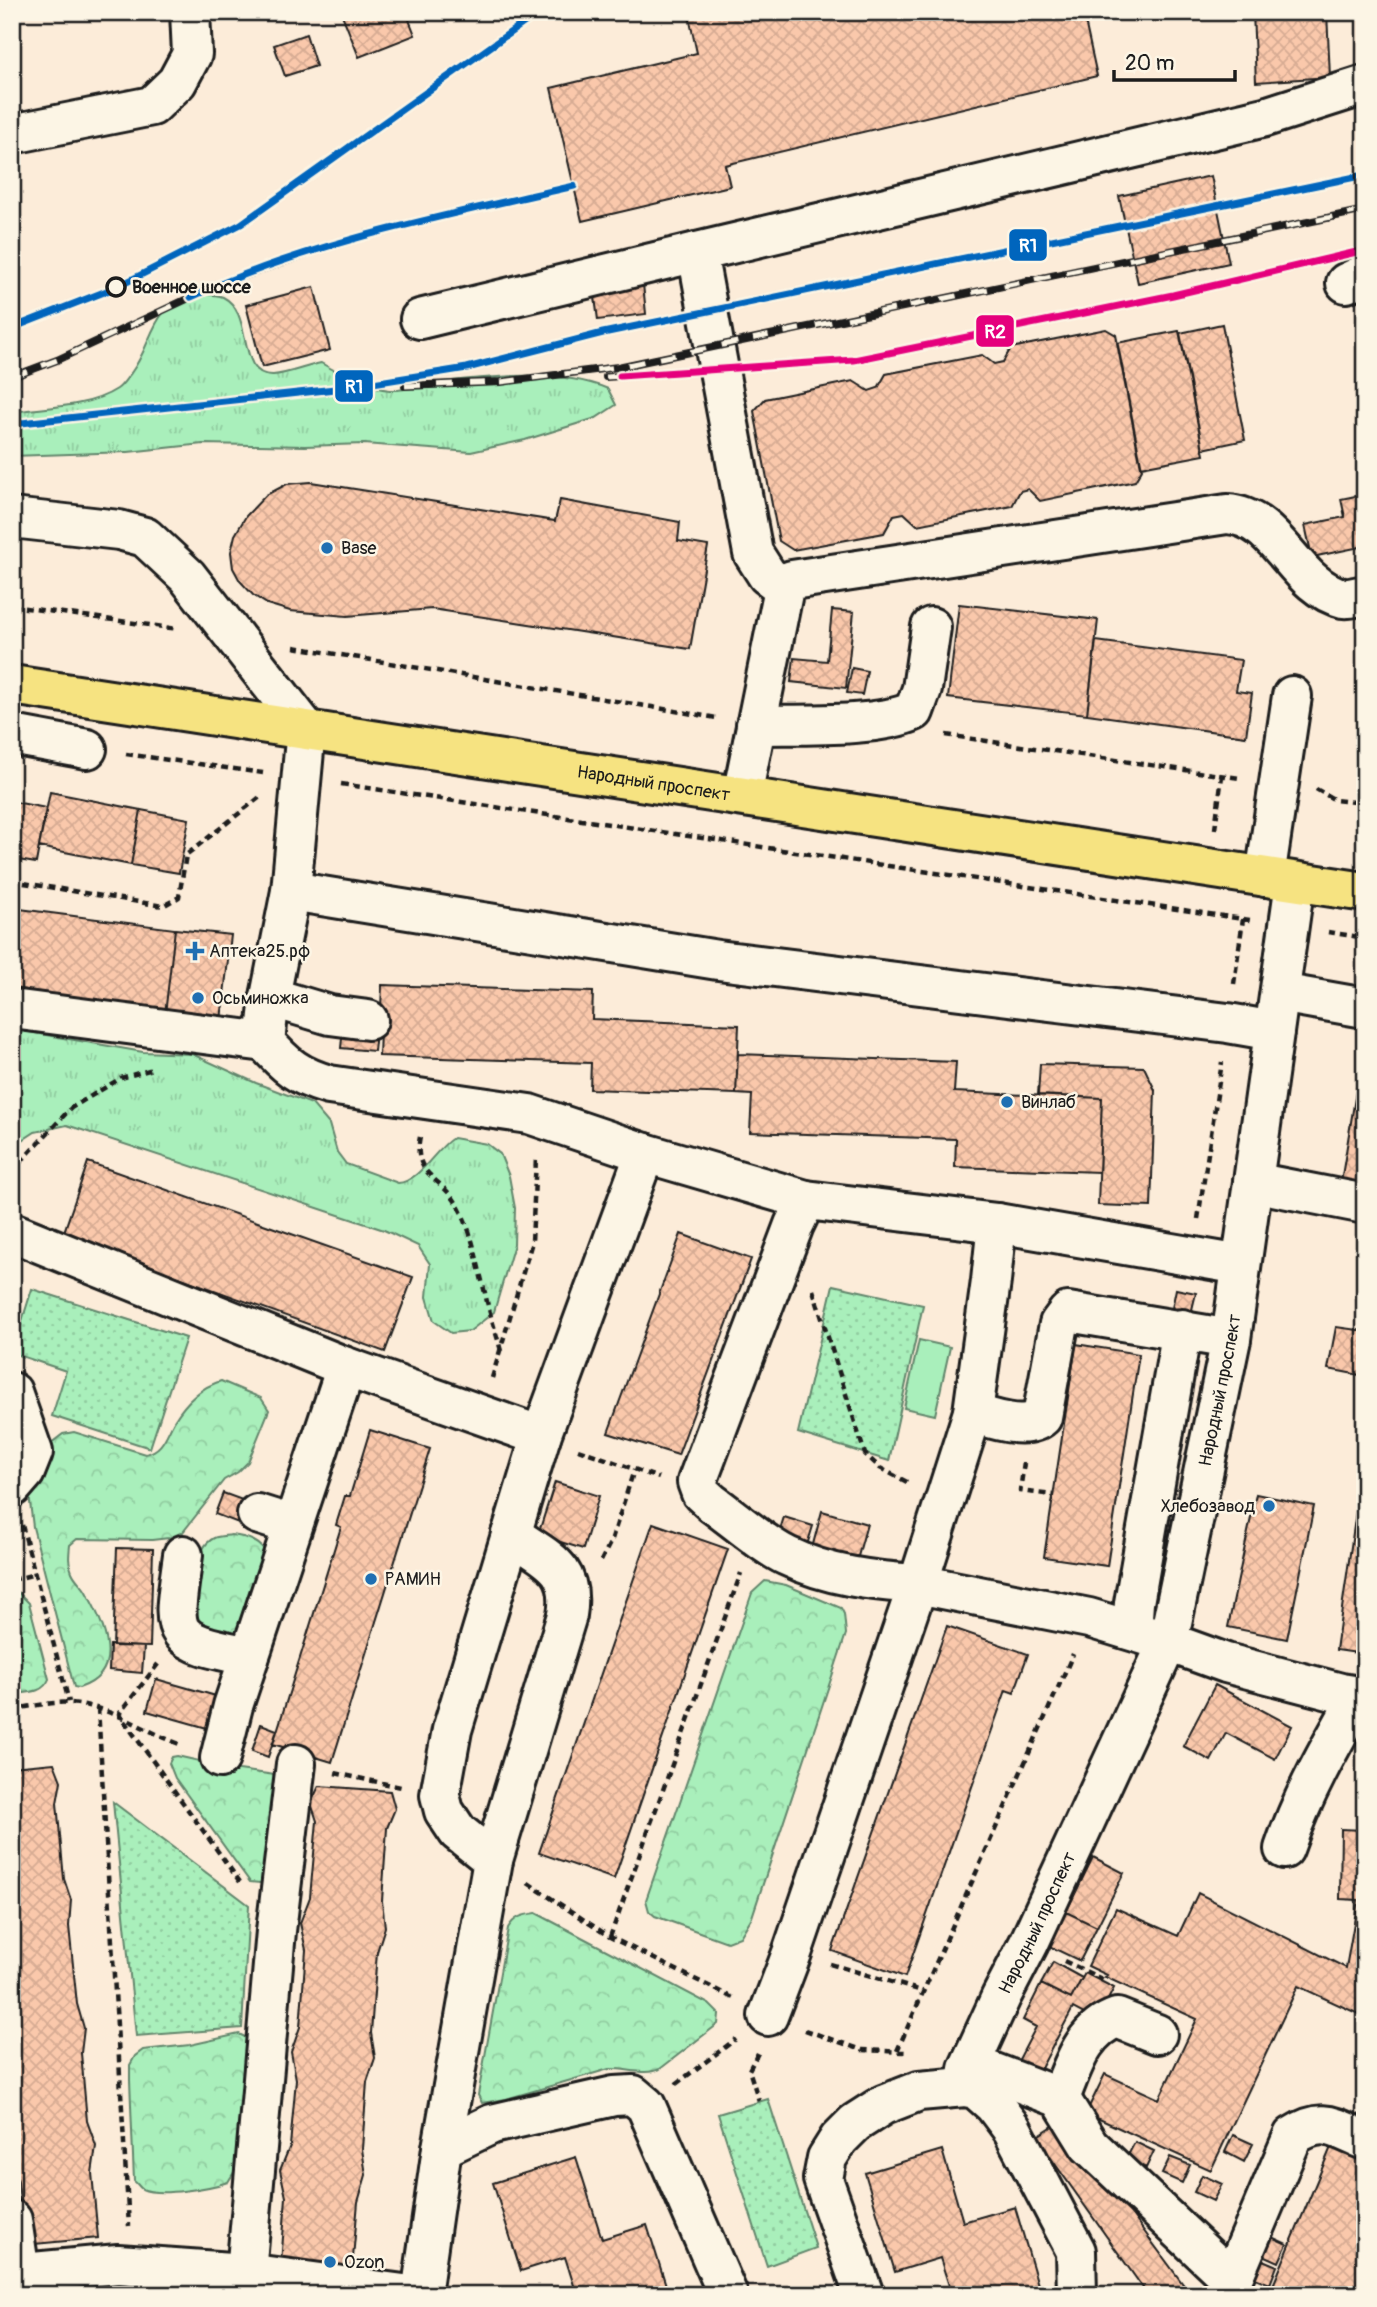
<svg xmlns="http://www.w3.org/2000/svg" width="1377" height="2307" viewBox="0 0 1377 2307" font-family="Pangolin,sans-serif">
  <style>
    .grass { fill: url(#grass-tufts); stroke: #62866c; stroke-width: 2 }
    .forest { fill: url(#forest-crowns); stroke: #62866c; stroke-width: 2 }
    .park { fill: url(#park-dots); stroke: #62866c; stroke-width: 2 }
    .garden { fill: #a9efbb; stroke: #62866c; stroke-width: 2 }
    .building { fill: url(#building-cross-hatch); stroke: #1c1c1c; stroke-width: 2 }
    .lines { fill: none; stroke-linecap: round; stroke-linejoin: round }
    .minor-casing { stroke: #1c1c1c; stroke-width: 44 }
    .major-casing { stroke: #1c1c1c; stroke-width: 44 }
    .path { stroke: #1c1c1c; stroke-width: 4.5; stroke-dasharray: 7 5; stroke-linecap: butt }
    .minor { stroke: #fcf5e5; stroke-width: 38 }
    .major { stroke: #f6e381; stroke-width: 38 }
    .rail-casing { stroke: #1c1c1c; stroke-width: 8 }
    .rail { stroke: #fcf5e5; stroke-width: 5; stroke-dasharray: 16; stroke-linecap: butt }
    .rail-1-casing { stroke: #fcf5e5; stroke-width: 12 }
    .rail-2-casing { stroke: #fcf5e5; stroke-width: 12 }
    .rail-1 { stroke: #0065bd; stroke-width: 7 }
    .rail-2 { stroke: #e5007d; stroke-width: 7 }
    .stop-dot { fill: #fcf5e5; stroke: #1c1c1c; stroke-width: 3.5 }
    .poi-dot { fill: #1f6fb2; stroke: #fcf5e5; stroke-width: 2.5 }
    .labels { text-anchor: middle; stroke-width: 5; stroke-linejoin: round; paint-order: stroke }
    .stop-label { font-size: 18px; font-weight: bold; fill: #1c1c1c; stroke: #fcf5e5; text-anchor: start }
    .poi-label { font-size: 18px; fill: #1c1c1c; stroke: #fcf5e5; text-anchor: start }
    .street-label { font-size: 18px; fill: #1c1c1c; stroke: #fcf5e5 }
    .line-badge { stroke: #fcf5e5; stroke-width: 2.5 }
    .badge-label { font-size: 19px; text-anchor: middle; font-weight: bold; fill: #fff }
  </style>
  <defs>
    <pattern id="grass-tufts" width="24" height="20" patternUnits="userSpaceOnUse" patternTransform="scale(1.75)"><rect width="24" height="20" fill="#a9efbb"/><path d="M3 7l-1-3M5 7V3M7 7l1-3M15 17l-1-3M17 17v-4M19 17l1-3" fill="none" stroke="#91cca0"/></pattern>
    <pattern id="forest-crowns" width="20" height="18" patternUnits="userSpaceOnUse" patternTransform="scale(1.75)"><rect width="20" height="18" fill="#a9efbb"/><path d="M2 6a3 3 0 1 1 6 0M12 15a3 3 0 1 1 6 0" fill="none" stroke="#91cca0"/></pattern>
    <pattern id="park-dots" width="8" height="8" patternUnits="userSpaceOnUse" patternTransform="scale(1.75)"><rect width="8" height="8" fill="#a9efbb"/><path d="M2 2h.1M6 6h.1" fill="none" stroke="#91cca0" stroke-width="1.8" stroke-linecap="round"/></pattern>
    <pattern id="building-cross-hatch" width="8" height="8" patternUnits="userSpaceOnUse" patternTransform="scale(1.75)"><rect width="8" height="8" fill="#fac8ab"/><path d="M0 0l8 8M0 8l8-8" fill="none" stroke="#d6ab93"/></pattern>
  </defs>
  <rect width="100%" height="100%" fill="#fcecd9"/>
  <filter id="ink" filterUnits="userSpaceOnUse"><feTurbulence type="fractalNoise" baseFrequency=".0143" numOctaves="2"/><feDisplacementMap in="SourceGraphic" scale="14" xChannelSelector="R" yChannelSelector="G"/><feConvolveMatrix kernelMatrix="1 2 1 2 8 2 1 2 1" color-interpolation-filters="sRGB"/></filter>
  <g filter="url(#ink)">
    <!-- grass -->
    <path class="grass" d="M195,294c9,1 20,0 28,3 32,16 12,79 50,78 15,-1 33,-9 48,-12 23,13 43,24 69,27 14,1 29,-5 43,-7 54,-6 125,-15 175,6l8,16 -20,13 -71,22 -54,12 -107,-8 -59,2 -102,-2 -75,8 -116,4v-44c33,-5 76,-4 105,-23 5,-3 9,-10 14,-16 24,-32 18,-67 64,-79z
      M12,1029l131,23 49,2 64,29 56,21 17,20 8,28 9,12 52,19c21,-1 37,-34 55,-45l34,6 13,10 9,22 6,32 -1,36 -20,68 -24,19 -19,2 -17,-12 -7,-24 3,-33 -12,-18 -34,-16 -317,-105 -32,7 -23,15z"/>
    <!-- forest -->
    <path class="forest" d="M221,1381l40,17 8,12 -21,52 -10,10 -14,8 -41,52 -14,6 -17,2 -75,-1 -7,6c-1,10 -2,18 2,27 3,7 9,12 13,18 18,31 43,82 -6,98l-5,-1 -41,-160 -4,-33 21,-50 13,-10 11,-2 71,22c18,-3 21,-19 29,-33 11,-18 27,-34 47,-40z
      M231,1535c17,2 30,6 38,22l-26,76 -12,5 -23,-6 -15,-17c0,-21 -1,-66 21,-77 5,-2 12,-2 17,-3z
      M765,1581l21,4 55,23 3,6 2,20 -94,283 -12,20 -13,5 -72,-26 -6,-5 -3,-11 106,-307z
      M19,1593l10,10 20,76c-6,15 -22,13 -37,15v-100z
      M177,1756l62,14 36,5 6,6 -15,96 -6,6 -10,-1 -75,-104 -6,-15 3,-6z
      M536,1913l173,91 10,10 -1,10 -58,45c-15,7 -34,-1 -51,0l-103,30 -24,4 -4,-8 30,-167c7,-12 15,-13 28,-15z
      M239,2034l10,5 -13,130 -8,13c-18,6 -69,15 -86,7 -3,-2 -5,-6 -8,-8l-4,-101v-15l5,-9 8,-6 47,-5z"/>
    <!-- park -->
    <path class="park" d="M833,1285l90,20 -34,156 -91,-28z
      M32,1289l154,49 -36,110 -98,-32 14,-45 -54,-18z
      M113,1802l136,103 -7,123 -106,8z
      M768,2099l48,149 -49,18 -49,-152z"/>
    <!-- garden -->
    <path class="garden" d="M919,1340l31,7 -15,68 -31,-7z"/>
    <!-- building -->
    <path class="building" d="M341,12h65l9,23 -56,22z
      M688,12h395l14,64 -372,89 5,21 -148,35 -31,-133 146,-35z
      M1253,12h74l3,65 -74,5z
      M306,34l10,32 -31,10 -11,-31z
      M1211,176l18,87 -91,20 -19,-87z
      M643,284l3,30 -48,6 -4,-30z
      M314,287l16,63 -68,17 -16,-62z
      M1222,324l23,116 -42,9 -23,-116z
      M1106,329l10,6 26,134 -7,12 -95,20 -12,-12 -8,2 -8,15 -95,19 -13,-12 -10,2 -10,18 -91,17 -14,-9 -25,-130 11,-12 88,-18 16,10 9,-3 8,-14 96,-19 12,9 9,-2 8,-14z
      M1179,331l25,124 -63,12 -24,-124z
      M311,482l244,39 5,-21 120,22 -2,19 30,5 -18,103 -258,-40 -85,7 -57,-5 -23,-7 -14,-9 -13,-14 -7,-13 -2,-16 4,-17 11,-19 20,-21 21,-11z
      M1365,494v52l-53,11 -7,-32 40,-8 -4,-18z
      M959,604l139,16 -11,94 -139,-16z
      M832,610l22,2 -8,76 -55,-6 3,-24 33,3z
      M1096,641l145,19 -5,31 16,2 -6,43 -159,-22z
      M852,668l15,3 -5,24 -15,-2z
      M50,792l91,18 -10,55 -92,-18z
      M15,802l31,6 -10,55 -24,-4v-42z
      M141,810l48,9 -10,54 -48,-8z
      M12,908l163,21 -10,85 -153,-19z
      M175,929l56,6 -10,85 -56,-6z
      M382,985l211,7 -1,27 147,6 -3,69 -146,-5 1,-26 -212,-7z
      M343,1028l33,4 -2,19 -33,-3z
      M738,1054l218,8 -2,30 148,6 -3,74 -144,-5 1,-28 -206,-7 2,-37 -16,-1z
      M1040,1064l104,3 11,23 -4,117 -53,-2 4,-107 -64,-3z
      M1358,1080l7,1v105l-24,-4z
      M88,1162l325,115 -28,75 -322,-117z
      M681,1234l70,25 -73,196 -70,-22z
      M1176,1289l20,4 -7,29 -19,-4z
      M1336,1327l29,4v45l-37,-7z
      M1076,1344l63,10 -32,212 -63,-9z
      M370,1430l60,19 -98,313 -59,-18 68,-217 -5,-2 9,-29h5z
      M1365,1450v204l-29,-4z
      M555,1482l44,14 -16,53 -45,-14z
      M223,1493l25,9 -7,22 -26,-10z
      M1256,1494l58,12 -27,133 -59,-12z
      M822,1511l45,13 -10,36 -45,-12z
      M784,1517l29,9 -6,19 -29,-9z
      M653,1523l75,26 -114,330 -75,-26z
      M117,1548l36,1 -3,98 -37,-1z
      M947,1626l81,28 -14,39 -8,-3 -101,287 -73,-26z
      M110,1645l34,2 -2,26 -33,-3z
      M156,1679l60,17 -9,32 -60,-17z
      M1215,1685l77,41 -17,33 -49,-26 -15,28 -28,-15z
      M261,1724l16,6 -9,27 -16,-6z
      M54,1763l7,18 -4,22 7,76 7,21 -2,26 8,78 7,24 -3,25 6,68 9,25 -4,27 6,65 -74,7 -6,-64 -6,-16v-398z
      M319,1786l71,5 5,18 -8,19 -5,73 3,26 -8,25 -6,81 4,25 -8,24 -5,67 4,26 -8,27 -6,67 -71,-5 5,-67 -6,-27 10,-24 6,-67 -5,-27 9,-25 6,-77 -6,-27 10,-26 7,-76 -6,-18z
      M1365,1809v208l-67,-31 -87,184 -125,-57 19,-39 54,25 38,-80 -92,-42 2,-2 -19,-9 28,-58 62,28 20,-43 148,75 12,-68 -18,-1 1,-70 23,1z
      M1093,1857l31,16 -27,54 -31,-15z
      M1066,1912l31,15 -17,34 -31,-15z
      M1053,1962l29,16 -11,21 -30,-15z
      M1085,1973l29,15 -17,33 -24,-13 -36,68 -21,-11 20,-38 -13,-7 18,-36 30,15z
      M1062,2120l129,175h-43l-112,-158z
      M1233,2135l20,9 -9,18 -19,-10z
      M1135,2142l19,9 -8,17 -20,-9z
      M1331,2147l34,14v134h-96z
      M942,2150l21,72 52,-15 26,88h-89l-12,-37 -45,14 -30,-99z
      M576,2157l26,82 45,-14 22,70h-92l-12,-38 -44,14 -28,-88z
      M1170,2157l20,8 -8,18 -20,-9z
      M1202,2175l20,9 -9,17 -19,-9z
      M1267,2235l20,9 -8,18 -20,-9z
      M1258,2258l19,8 -7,18 -20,-8z
      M1248,2281l20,9 -2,5h-24z"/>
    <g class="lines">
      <!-- minor casing -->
      <g class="minor-casing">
        <g id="minor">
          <path d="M12,134l140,-28 25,-24 15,-28 -2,-42"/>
          <path d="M1346,283l19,-9"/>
          <path d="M420,319l277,-67"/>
          <path d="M12,518l107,12 26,7 42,39 119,153 -15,162 -21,106 -5,45c21,24 33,34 64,43l200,29 116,39 161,47 191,23 244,42"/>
          <path d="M784,588l-17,-13 -14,-22 -56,-301 568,-135 100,-32"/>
          <path d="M756,725c42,-1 121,3 158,-14l8,-22 9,-62"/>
          <path d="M12,735l75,14"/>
          <path d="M742,796l42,-208 8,-8 435,-66c52,3 67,73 116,84 7,1 15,-2 22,-3"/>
          <path d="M1265,877l27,-181"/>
          <path d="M291,891l427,69 510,63 46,8"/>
          <path d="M1280,993l85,15"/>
          <path d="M270,997l60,18 38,5"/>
          <path d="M12,1009l253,33"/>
          <path d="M1253,1182l112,22"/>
          <path d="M997,1223l-6,58 -18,131 -55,172 171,34 79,24 58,21 115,30 24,4"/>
          <path d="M12,1232l334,135 195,69"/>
          <path d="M12,1392l21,60 -8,20 -13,15"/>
          <path d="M973,1412c17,7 54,19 69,5l17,-93 9,-12 163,27"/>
          <path d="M257,1514l35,11"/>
          <path d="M183,1555c-11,80 -18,86 67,101"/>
          <path d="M1132,1630l2,-27 48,-274"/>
          <path d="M220,1758l13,-52 113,-339"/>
          <path d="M1284,1849c18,-53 47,-104 75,-153"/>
          <path d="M493,1860l74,-245c8,-49 -21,-56 -56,-81"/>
          <path d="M768,2016l24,-63 126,-369c-45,-3 -90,-8 -131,-28 -22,-10 -54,-38 -75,-53l-11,-10 -4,-11 97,-257 12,-25"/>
          <path d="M971,2064l89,34 29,47 143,135 61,-144c31,-20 41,-8 72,4"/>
          <path id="s1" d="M965,2087l3,-18 33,-72 28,-54 139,-301 63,-303 64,-457"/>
          <path d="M1060,2098c13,-31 22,-68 57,-80l40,16"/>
          <path d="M442,2148l50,-24 122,-28 19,-1 13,11 82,189"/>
          <path d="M12,2220l8,53"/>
          <path d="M246,2273l30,-342 20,-167"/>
          <path d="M12,2274l106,-10 128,9 165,22"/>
          <path d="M421,2295l21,-147 51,-288 -35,-28 -14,-21 -4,-16 12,-65 89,-294 104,-283"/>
          <path d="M864,2295l-41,-116 4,-21 12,-19 16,-16 28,-18 36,-14 46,-4 11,2 18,16 18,24 64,122 1,44"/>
        </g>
      </g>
      <!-- major casing -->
      <g class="major-casing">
        <g id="major">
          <path id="s2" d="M12,685l1353,207"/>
        </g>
      </g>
      <!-- path -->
      <path class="path" d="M23,12v4
        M488,12l4,6
        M12,606l166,23
        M294,647l423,71
        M946,735l293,43
        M126,754l137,19
        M341,784l909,136
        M1316,789l19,11 30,3
        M1215,829l7,-53
        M12,881l151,25 16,-9 7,-42 74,-58
        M1328,932l37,6
        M1234,984l9,-65
        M420,1137c-8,38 21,40 37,67 16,28 20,59 28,89 4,19 11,39 16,58
        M12,1171l59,-63 50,-30 32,-9
        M1198,1219l24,-157
        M813,1290l52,164 15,14 29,15
        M492,1378l40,-136 4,-84
        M578,1449l81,29
        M1024,1463l-4,28 33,4
        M22,1525l47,177
        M601,1561l11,-22 22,-69
        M12,1580l23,-6
        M158,1664l-39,50 121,168
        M98,1708l31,518
        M12,1709c19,-2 41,-8 59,-6 42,4 73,28 111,42
        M335,1773l66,14
        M528,1883l82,54 123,61
        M610,1937l131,-364
        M1064,1961l40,19
        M830,1964l92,27
        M805,2030l57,20 43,2
        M897,2051l176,-397
        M758,2053l-9,17 10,31
        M676,2084l60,-45"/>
      <!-- minor -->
      <use href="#minor" class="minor"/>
      <!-- major -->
      <use href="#major" class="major"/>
      <!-- rail casing -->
      <g class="rail-casing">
        <path id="rail" d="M12,377l45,-17 145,-68 65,-24 98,-34 209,-48
          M606,377l248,-17 319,-65 192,-45
          M405,386l96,-4 117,-15 747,-157
          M12,424l323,-35 132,-21 136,-35 762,-158"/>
      </g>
      <!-- rail -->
      <use href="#rail" class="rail"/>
      <!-- rail-1 casing -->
      <g class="rail-1-casing">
        <path id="rail-1" d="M191,297c121,-56 254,-81 383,-111
          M12,328l105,-41 124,-63 298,-212
          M12,424l323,-35 132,-21 136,-35 762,-158"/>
      </g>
      <!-- rail-2 casing -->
      <g class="rail-2-casing">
        <path id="rail-2" d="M620,376l234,-16 319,-65 192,-45"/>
      </g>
      <!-- rail-1 -->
      <use href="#rail-1" class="rail-1"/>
      <!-- rail-2 -->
      <use href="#rail-2" class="rail-2"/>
    </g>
  </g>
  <!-- markers -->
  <circle class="stop-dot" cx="116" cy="287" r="9"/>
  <g class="poi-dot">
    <circle cx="327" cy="548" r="7"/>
    <path d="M191.5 940.5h7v7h7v7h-7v7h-7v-7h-7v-7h7z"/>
    <circle cx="198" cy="998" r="7"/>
    <circle cx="1007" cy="1102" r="7"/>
    <circle cx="1269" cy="1506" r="7"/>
    <circle cx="371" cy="1579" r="7"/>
    <circle cx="330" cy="2262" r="7"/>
  </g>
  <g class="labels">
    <!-- stop labels -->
    <g class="stop-label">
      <text x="132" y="293">Военное шоссе</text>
    </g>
    <!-- poi labels -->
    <g class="poi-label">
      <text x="341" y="554">Base</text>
      <text x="209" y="957">Аптека25.рф</text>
      <text x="212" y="1004">Осьминожка</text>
      <text x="1021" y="1108">Винлаб</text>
      <text x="1255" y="1512" text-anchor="end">Хлебозавод</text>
      <text x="385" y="1585">РАМИН</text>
      <text x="344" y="2268">Ozon</text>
    </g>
    <!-- street labels -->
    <g class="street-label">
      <text dy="6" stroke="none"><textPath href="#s2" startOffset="649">Народный проспект</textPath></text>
      <text dy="6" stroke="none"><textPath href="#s1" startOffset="747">Народный проспект</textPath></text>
      <text dy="6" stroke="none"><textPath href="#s1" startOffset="180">Народный проспект</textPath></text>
    </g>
  </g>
  <g class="line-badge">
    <rect x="1008" y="228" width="40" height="34" rx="7" fill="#0065bd"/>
    <rect x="975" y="314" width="40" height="34" rx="7" fill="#e5007d"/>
    <rect x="334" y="369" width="40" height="34" rx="7" fill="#0065bd"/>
  </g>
  <g class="badge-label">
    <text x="1028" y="252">R1</text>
    <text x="995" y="338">R2</text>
    <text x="354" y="393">R1</text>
  </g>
  <!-- margin -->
  <rect width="1377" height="2307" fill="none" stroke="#fcf5e5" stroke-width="42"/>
  <rect x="21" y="21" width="1335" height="2265" fill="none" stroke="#1c1c1c" stroke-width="2.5" filter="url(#ink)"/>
  <!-- scale -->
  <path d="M1114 70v10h121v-10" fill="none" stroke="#1c1c1c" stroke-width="3.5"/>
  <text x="1125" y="70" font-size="21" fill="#1c1c1c" stroke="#fcf5e5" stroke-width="5" paint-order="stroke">20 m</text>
</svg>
